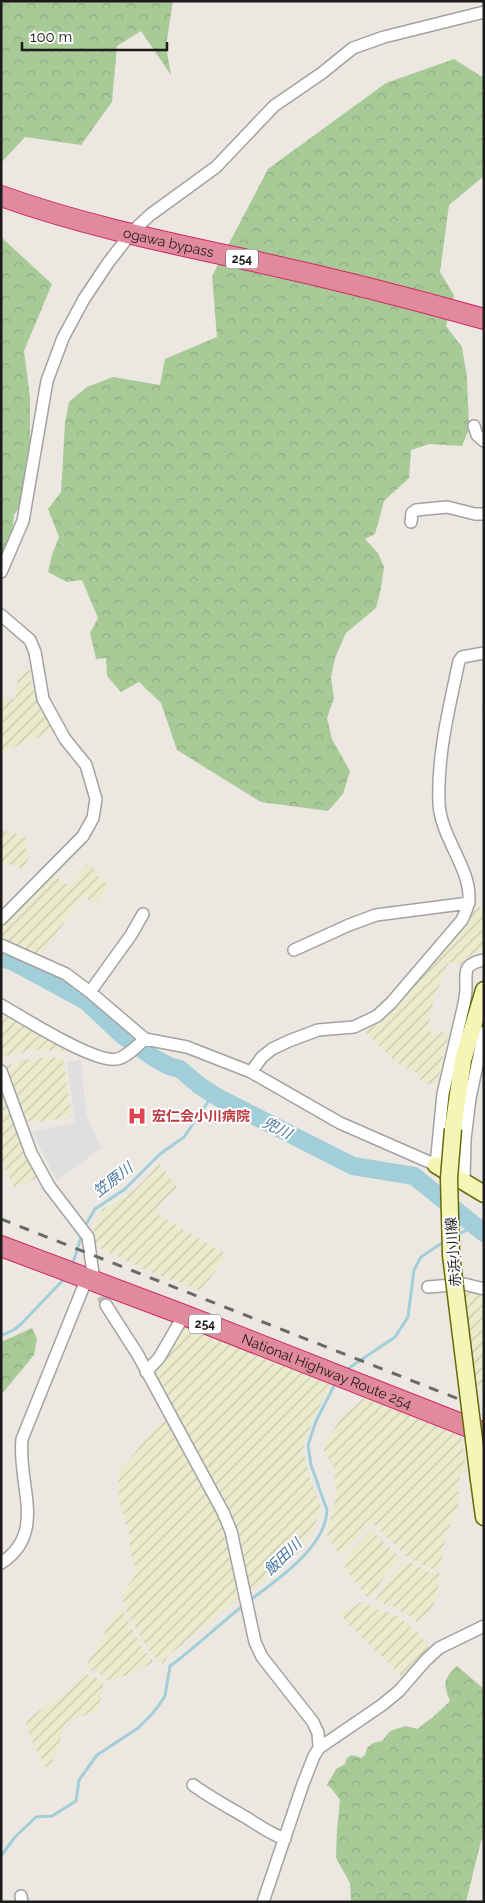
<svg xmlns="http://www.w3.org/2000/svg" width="485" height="1903" viewBox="0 0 485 1903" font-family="Raleway,'Noto Sans JP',sans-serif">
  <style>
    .farmland { fill: url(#farmland-furrows) }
    .forest { fill: url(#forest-crowns) }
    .parking { fill: #dfdfdf }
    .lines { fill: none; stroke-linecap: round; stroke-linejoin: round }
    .stream { stroke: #a2ced9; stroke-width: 3 }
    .river { stroke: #a2ced9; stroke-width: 18 }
    .street-tunnel { stroke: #c2bfb9; stroke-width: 11; stroke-dasharray: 11 5.5; stroke-linecap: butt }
    .street-casing { stroke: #a2a2a2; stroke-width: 14 }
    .secondary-casing { stroke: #646b09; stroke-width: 19 }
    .highway-casing { stroke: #ce2a68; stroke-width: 22 }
    .street { stroke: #fff; stroke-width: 11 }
    .secondary { stroke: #f5f6b5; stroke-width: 16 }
    .highway { stroke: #e28a9d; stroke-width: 20 }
    .rail { stroke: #696969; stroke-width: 3; stroke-dasharray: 10 10; stroke-linecap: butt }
    .secondary-bridge-casing { stroke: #646b09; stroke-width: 19; stroke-linecap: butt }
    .secondary-bridge { stroke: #f5f6b5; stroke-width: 16 }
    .labels { text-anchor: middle; stroke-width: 4; stroke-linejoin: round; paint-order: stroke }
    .shield { fill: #fff; stroke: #5f5f5f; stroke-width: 1 }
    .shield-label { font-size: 12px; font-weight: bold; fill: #1b1b1b }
    .street-label { font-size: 14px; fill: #1b1b1b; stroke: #fff }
    .health-label { font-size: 14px; font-weight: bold; fill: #be3a42; stroke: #fff; text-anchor: start }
    .water-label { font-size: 15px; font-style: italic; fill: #49779f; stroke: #fff }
  </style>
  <defs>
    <pattern id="farmland-furrows" width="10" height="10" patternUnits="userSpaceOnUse" patternTransform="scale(1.25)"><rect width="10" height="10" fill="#eaebcc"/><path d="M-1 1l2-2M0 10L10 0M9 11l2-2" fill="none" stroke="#c8c9af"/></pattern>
    <pattern id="forest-crowns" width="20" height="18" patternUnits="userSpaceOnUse" patternTransform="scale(1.25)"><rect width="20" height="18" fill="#a8ca97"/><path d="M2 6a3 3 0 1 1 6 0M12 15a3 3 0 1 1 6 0" fill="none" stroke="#90ad82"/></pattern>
  </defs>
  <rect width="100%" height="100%" fill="#ece8e1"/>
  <!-- farmland -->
  <path class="farmland" d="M31,670v15l22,46 -52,22v-54l3,-2 11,2 4,-28z
    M1,830l21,5v2l6,1 -2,12 4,1 -5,18 -24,-7z
    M87,863l7,6 5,9 11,8 -13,17 -14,-6 -44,60 -38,-16v-17l51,-50 17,12z
    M474,906l10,2 -1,41 -3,3 -14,5 -6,9 -11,-4 -15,37 -5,21 2,13 18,-1 -12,54 -16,-4 -3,-8 -25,-14 -31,-32 15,-5 13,-11 71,-82z
    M1,1010l68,38 -1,3 -35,-1 -13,3 -11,5 -1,-3 -6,3z
    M50,1057l13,1 9,58 -36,7 -1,-3 -11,2 -18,-55 11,-6z
    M1,1088l24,65 12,25 -23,10 -11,-26h-2z
    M159,1163l19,25 -13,11 -11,13 73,43 -26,36 -56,-21 -51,-25 -1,-8 1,-13 9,-15 27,-16 14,-12z
    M464,1290l20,3v100l-9,-11z
    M185,1327l61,23 85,35 -18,34 -10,30 8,32 10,26 -7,23 -13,20 -51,42 -10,-54 -7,-21 -41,-71 -37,-72z
    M364,1398l97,38 6,34 -7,6 -2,12 1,16 -14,34 -4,32 -13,-2 -23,-13 -30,-30 -7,1 -28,30 -13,-19 9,-42 -2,-26 -10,-18 1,-10 12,-16 2,-8z
    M166,1420l50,90 10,29 12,60 -69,56 -6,9 -7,-5 -11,-15 -20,-35 -2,-13 2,-7 8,-10 3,-8 -6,-19 -1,-19 -10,-33 -1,-14 1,-11 2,-6 38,-45z
    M371,1530l30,29 -16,17 -14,22h-3l-24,-31 -1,-5 11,-15z
    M406,1560l24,12 10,1 -3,24 -4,9 -8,10 -8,6 -12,-9 -12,-6 -18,-6 9,-16z
    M364,1602l10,6 24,8 20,17 10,12 1,4 -26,29 -64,-64 19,-11z
    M121,1608l20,37 13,17 -23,12 -24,7 -5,-6 -15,-6 1,-7 16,-26 1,-7z
    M85,1674l13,5 5,4 -4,26 -1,3 -24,6 -7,5 -4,6 -5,20 -9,19 -4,-1 -16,-32 -3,-15 44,-31z"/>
  <!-- forest -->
  <path class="forest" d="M1,1h172l-7,45 5,29 -30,-44 -24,15 -5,56 -31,43 -56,-8 -24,26z
    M454,59l30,19v98l-35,29 -9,67 14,23 -8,31 16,21 5,30 2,52 -7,17 -33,-2 -18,6 -2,28 -25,23 -9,33 -10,5 13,14 6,14 -3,21 -5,20 -30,25 -11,25 -4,20 3,20 -7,20 5,21 18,32 -7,23 -15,17 -67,-9 -84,-52 -16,-47 -22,-21 -18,10 -14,-16 -1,-18 -10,1 -6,-26 8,-15 -16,-38 -15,2 -19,-10 4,-17 7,-18 -11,-28 13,-17 4,-69 4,-21 18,-15 26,-10 47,8 5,-26 52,-22 -5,-61 56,-107 118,-86z
    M1,237l51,47 -28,67 6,46v93l-16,25 -3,32 -10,11z
    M32,1328l5,11 -3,16 -33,40v-53z
    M457,1666l27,23v147l-3,5 -15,61h-115l-1,-19 -14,-25 1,-28 3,-30 -9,-12 -4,-3 9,-16 9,-5c2,-10 8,-10 16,-6l4,-3 2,-7 6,-5 9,-2 8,-10 16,-5 11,3 16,-12 17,-16c-7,-17 -7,-22 7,-35z"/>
  <!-- parking -->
  <path class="parking" d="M81,1060l5,54 15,34 -44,33 -25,-49 43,-10 -8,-60z"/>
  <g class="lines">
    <!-- stream -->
    <path class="stream" d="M484,708v5
      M84,1228l11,-19 30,-20 35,-35 24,-17 26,-38 2,-6
      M455,1236l20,-10
      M72,1266l10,-32
      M1,1336l14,-7 7,-6 43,-45
      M346,1370l49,-33 13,-20 6,-47 7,-13 24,-16
      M249,1601c27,-21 77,-53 78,-91l-16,-45 -3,-20 8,-24 20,-39
      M1,1856l14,-19 21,-20 16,-1 24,-15 3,-21 18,-25 41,-27 14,-14 7,-9 6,-9 5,-30c26,-19 48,-41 74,-61"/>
    <!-- river -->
    <path class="river" d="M1,958l13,4 72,39 36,34 32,23 15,8 11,3 20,17 19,12 134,68 61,10 70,57"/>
    <!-- street-tunnel -->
    <path class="street-tunnel" d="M95,1281l11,24"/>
    <!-- street casing -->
    <g class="street-casing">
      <path id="street" d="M474,426l3,9 7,6
        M411,522l1,-9 4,-3 31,-3 28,7h9
        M1,572l22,-51 24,-140 16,-43 21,-39 24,-36 24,-31 18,-17 66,-48 58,-61 48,-33 31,-25 31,-11 100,-25
        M1,615l29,25 5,12 8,47 22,40 21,26 10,34 -3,19 -10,18 -82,83
        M1,945l65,29 24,18 55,47 42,8 64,25 89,51 96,42 7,-71 21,-90c1,-5 2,-10 2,-16 0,-17 -3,-24 18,-28
        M294,950l55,-25 27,-10 93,-12
        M90,992l41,-57 12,-21
        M1,1005c21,12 94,59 116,54 10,-2 20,-13 28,-20
        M1,1071l30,82 18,33 39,51 5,37
        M251,1072l11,-15 10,-8 17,-8 29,-11 36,-3 23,-11 14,-13 71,-83c3,-7 7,-14 7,-22 1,-30 -28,-61 -30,-94 -2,-48 10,-96 20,-143l3,-4 22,-4
        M464,1180l1,-41 5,-41 14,-66
        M428,1287l36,-3 20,5
        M106,1305l32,50 85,157 8,19 24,111 7,15 51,65 5,11 1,15
        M146,1372l13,-14 25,-43
        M1,1563c47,-30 16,-79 21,-124l65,-161
        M193,1785c18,13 35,22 54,33 13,8 23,16 38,21
        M21,1896l1,6
        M263,1902l40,-118 11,-28 5,-8 63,-43 17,-14 27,-31 13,-12 45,-22"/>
    </g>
    <!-- secondary casing -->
    <g class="secondary-casing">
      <path id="secondary" d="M453,1129l10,-69 21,-70
        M436,1165l48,29
        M479,1480l5,37"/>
    </g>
    <!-- highway casing -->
    <g class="highway-casing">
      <g id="highway">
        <path id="s1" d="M1,196c81,29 164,46 247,64 79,17 158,37 236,59"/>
        <path id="s2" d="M1,1246l183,69 300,118"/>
      </g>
    </g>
    <!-- street -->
    <use href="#street" class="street"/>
    <!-- secondary -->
    <use href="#secondary" class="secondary"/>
    <!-- highway -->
    <use href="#highway" class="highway"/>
    <!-- rail -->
    <path class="rail" d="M1,1219l483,190"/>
    <!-- secondary-bridge casing -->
    <g class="secondary-bridge-casing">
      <path id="secondary-bridge" d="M453,1129l-4,49 2,77 28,225"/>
    </g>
    <!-- secondary-bridge -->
    <use href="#secondary-bridge" class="secondary-bridge"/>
  </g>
  <!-- icons -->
  <defs>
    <g id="hospital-bare" transform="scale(1.5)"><path d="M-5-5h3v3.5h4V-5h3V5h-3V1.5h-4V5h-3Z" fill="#e0444e" stroke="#fff" stroke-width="2.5" paint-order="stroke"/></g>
  </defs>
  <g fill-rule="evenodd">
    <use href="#hospital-bare" x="137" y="1116"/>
  </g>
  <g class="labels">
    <!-- shield labels -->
    <g class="shield">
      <rect x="226" y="249.5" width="32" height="19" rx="4"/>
      <rect x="189" y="1314.5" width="32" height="19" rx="4"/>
    </g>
    <g class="shield-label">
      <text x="242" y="263">254</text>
      <text x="205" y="1328">254</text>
    </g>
    <!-- street labels -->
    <g class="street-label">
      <text dy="5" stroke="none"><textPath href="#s1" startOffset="174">ogawa bypass</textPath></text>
      <text transform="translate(453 1252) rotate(-94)" y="5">赤浜小川線</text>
      <text dy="5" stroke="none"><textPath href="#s2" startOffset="349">National Highway Route 254</textPath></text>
    </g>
    <!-- health labels -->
    <g class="health-label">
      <text x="152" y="1121">宏仁会小川病院</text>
    </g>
    <!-- water labels -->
    <g class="water-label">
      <text transform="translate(277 1128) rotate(27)" y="5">兜川</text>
      <text transform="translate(113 1180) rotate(-38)" y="5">笠原川</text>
      <text transform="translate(283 1557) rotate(-44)" y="5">飯田川</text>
    </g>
  </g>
  <!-- border -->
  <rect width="485" height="1903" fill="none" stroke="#1b1b1b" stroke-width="5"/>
  <!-- scale -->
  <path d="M22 42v8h145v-8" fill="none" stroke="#1b1b1b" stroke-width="2.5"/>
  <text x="30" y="42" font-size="15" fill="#1b1b1b" stroke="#ffffff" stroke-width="4" paint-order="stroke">100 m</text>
</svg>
